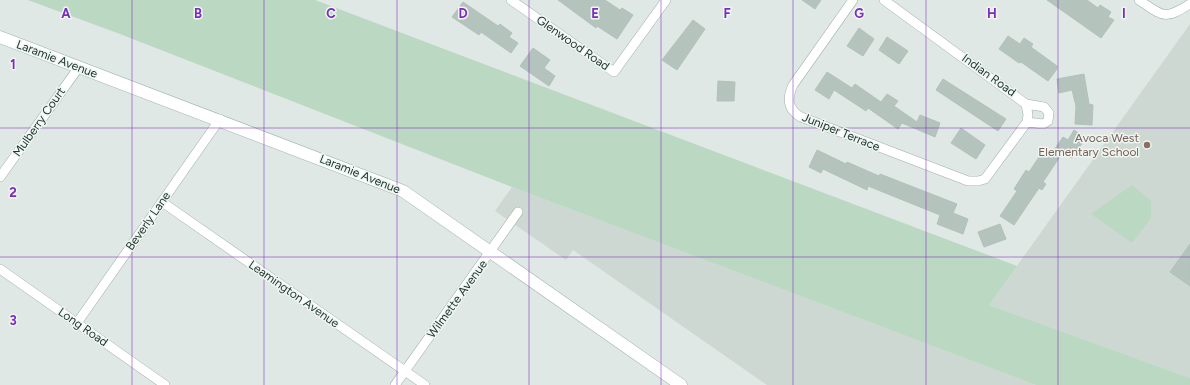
<svg xmlns="http://www.w3.org/2000/svg" width="1190" height="385" viewBox="0 0 1190 385" font-family="Figtree,sans-serif">
  <style>
    .built { fill: #cdd8d3 }
    .green { fill: #bad8c2 }
    .building { fill: #b5c3bd; stroke: #b2c1bb }
    .lines { fill: none; stroke-linecap: round; stroke-linejoin: round }
    .street-casing { stroke: #a3afab; stroke-width: 10 }
    .secondary-casing { stroke: #9fb3ac; stroke-width: 13 }
    .street { stroke: #fff; stroke-width: 9 }
    .secondary { stroke: #fff; stroke-width: 12 }
    .grid { fill: none; stroke: #7b2cbf; stroke-width: 1; stroke-opacity: 0.55 }
    .education-dot { fill: #8d6e63; stroke: #eff6f2; stroke-width: 1.5 }
    .labels { text-anchor: middle; stroke-width: 3; stroke-linejoin: round; paint-order: stroke }
    .street-label { font-size: 12px; fill: #223731; stroke: #eff6f2 }
    .education-label { font-size: 12px; fill: #785e54; stroke: #eff6f2; text-anchor: end }
    .grid-label { font-size: 13px; text-anchor: middle; font-weight: bold; fill: #7b2cbf; stroke: #eff6f2; stroke-width: 3; stroke-linejoin: round; paint-order: stroke }
  </style>
  <rect width="100%" height="100%" fill="#dfe8e4"/>
  <!-- built -->
  <path class="built" d="M1190,24v354l-201,-73z
    M512,187l524,198h-269l-194,-135 -7,10 -71,-49z"/>
  <!-- green -->
  <path class="green" d="M28,0h287l702,266 -28,39 201,73v7h-154l-524,-198 -392,-153z
    M1132,185l19,16v17l-19,25 -41,-29z"/>
  <!-- building -->
  <path class="building" d="M558,0h47l15,10 2,-2 11,7 -16,24 -20,-13 -1,2z
    M802,0h19l-6,9z
    M1047,0h40l11,8 2,-3 11,7 -3,5 6,3 -13,18z
    M463,2l35,24 2,-2 12,9 -3,4 9,6 -7,10 -30,-21 -2,3 -27,-18z
    M693,20l12,9 -28,41 -15,-10z
    M859,28l15,11 -11,17 -16,-10z
    M1008,36l12,8 4,-6 9,6 -2,3 26,19v3l-9,12 -27,-19 -2,1 -20,-14z
    M887,37l21,14 -9,13 -20,-14z
    M533,48l17,12 -6,8 11,8 -6,10 -29,-20z
    M827,72l25,16 3,-4 26,18 6,-8 11,7 -4,5 23,16 3,-7 20,8 -5,14 -33,-14 -4,6 -30,-21 -2,3 -32,-21 -5,9 -14,-9z
    M1084,74l5,30 4,1 -1,20 -17,-1 1,-18 -4,-16 -13,3 -2,-14z
    M943,79l63,40 -8,12 -62,-41z
    M718,81l17,1 -1,19h-17z
    M961,128l24,17 -9,14 -25,-16z
    M1074,130l12,8 -14,20 -9,-6 -20,30 3,2 -4,6 -3,-2 -25,37 -14,-9 17,-25 -3,-2 12,-19 3,2 16,-24 7,5 11,-16 5,3z
    M817,150l29,14 1,-2 32,14 1,-2 77,30 -4,9 15,6 -5,15 -26,-10 3,-9 -72,-29 -1,4 -44,-21 -2,4 -12,-6z
    M1000,224l6,15 -22,8 -6,-15z
    M1190,244v42l-20,-14z"/>
  <g class="lines">
    <!-- street casing -->
    <g class="street-casing">
      <path id="street" d="M511,0l103,72 52,-72
        M853,0l-60,85c-6,13 -6,24 8,32l167,64h10l7,-2 42,-57 1,-7 -2,-11 -142,-104
        M1139,0c25,17 25,20 51,4
        M1026,104l18,3 5,6 -1,8 -5,3 -16,-2
        M0,177l79,-110
        M162,202l263,183
        M0,269l165,116
        M77,323l143,-204
        M395,385l123,-173"/>
    </g>
    <!-- secondary casing -->
    <g class="secondary-casing">
      <path id="secondary" d="M0,37l403,154 278,194"/>
    </g>
    <!-- street -->
    <use href="#street" class="street"/>
    <!-- secondary -->
    <use href="#secondary" class="secondary"/>
  </g>
  <!-- grid -->
  <path class="grid" d="M132,0v385M264,0v385M397,0v385M529,0v385M661,0v385M793,0v385M926,0v385M1058,0v385M0,128h1190M0,257h1190"/>
  <!-- markers -->
  <circle class="education-dot" cx="1147" cy="145" r="4"/>
  <g class="labels">
    <!-- street labels -->
    <g class="street-label">
      <text transform="translate(573 43) rotate(35)" y="4">Glenwood Road</text>
      <text transform="translate(57 59) rotate(21)" y="4">Laramie Avenue</text>
      <text transform="translate(989 75) rotate(36)" y="4">Indian Road</text>
      <text transform="translate(39 122) rotate(-55)" y="4">Mulberry Court</text>
      <text transform="translate(841 132) rotate(22)" y="4">Juniper Terrace</text>
      <text transform="translate(360 174) rotate(22)" y="4">Laramie Avenue</text>
      <text transform="translate(148 221) rotate(-55)" y="4">Beverly Lane</text>
      <text transform="translate(294 294) rotate(35)" y="4">Leamington Avenue</text>
      <text transform="translate(457 299) rotate(-54)" y="4">Wilmette Avenue</text>
      <text transform="translate(83 327) rotate(35)" y="4">Long Road</text>
    </g>
    <!-- education labels -->
    <g class="education-label">
      <text x="1139" y="142">Avoca West<tspan x="1139" dy="14">Elementary School</tspan></text>
    </g>
  </g>
  <g class="grid-label">
    <text x="66" y="18">A</text>
    <text x="198" y="18">B</text>
    <text x="331" y="18">C</text>
    <text x="463" y="18">D</text>
    <text x="595" y="18">E</text>
    <text x="727" y="18">F</text>
    <text x="859" y="18">G</text>
    <text x="992" y="18">H</text>
    <text x="1124" y="18">I</text>
    <text x="13" y="69">1</text>
    <text x="13" y="197">2</text>
    <text x="13" y="325">3</text>
  </g>
</svg>
